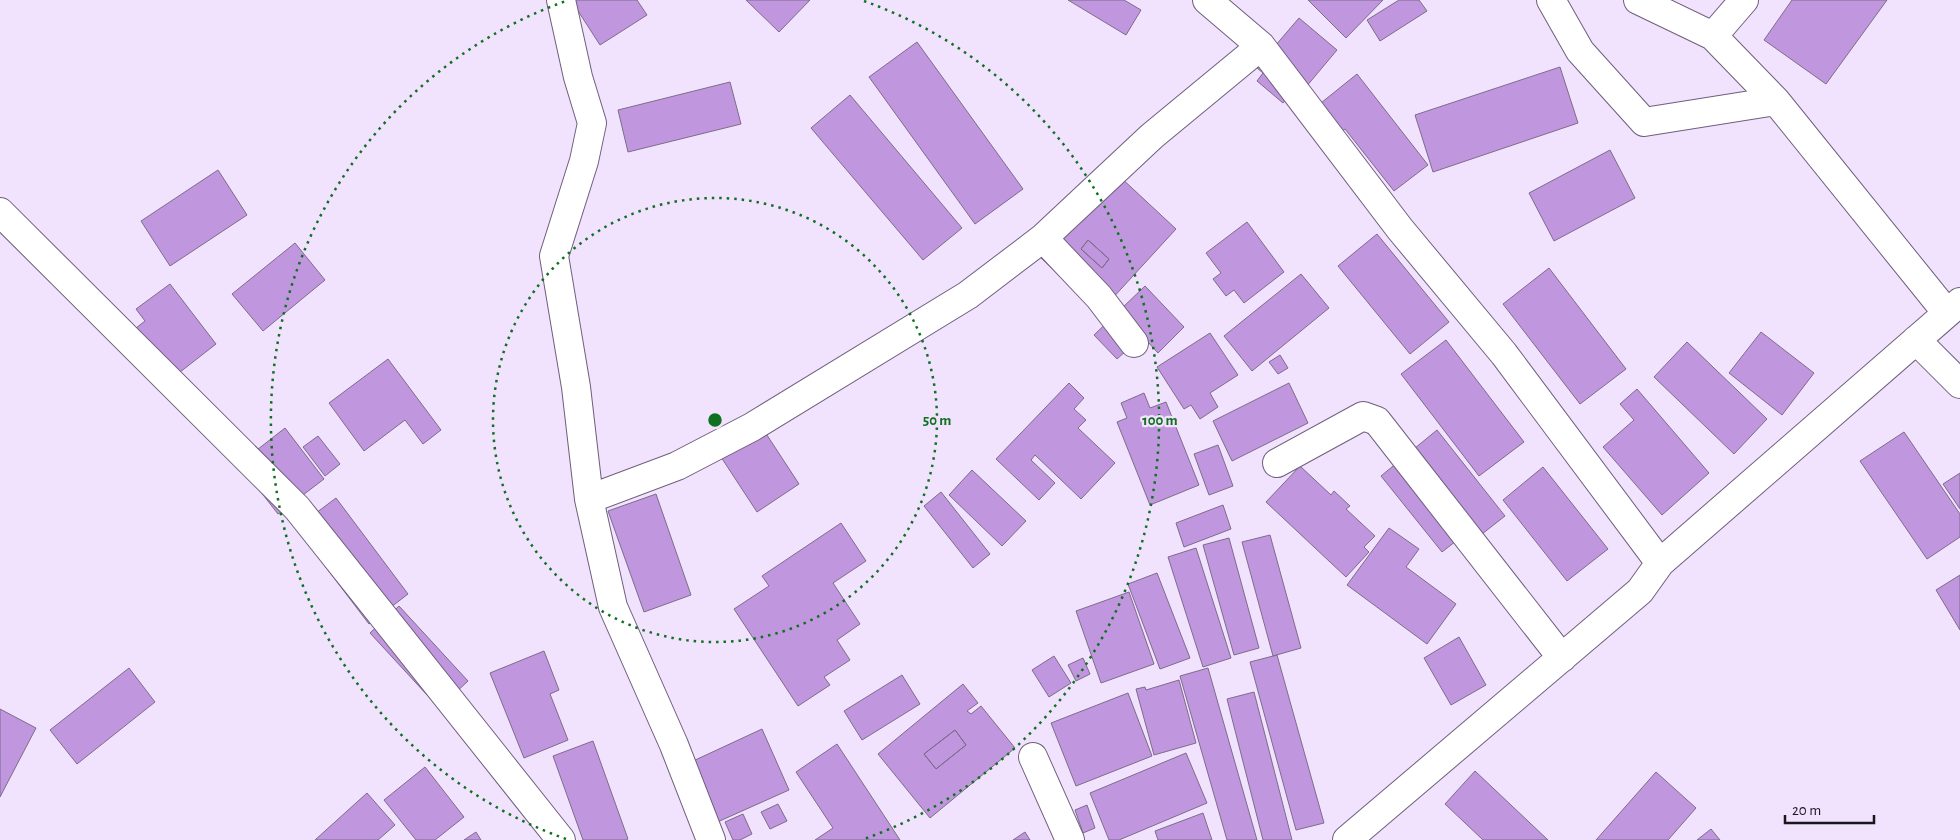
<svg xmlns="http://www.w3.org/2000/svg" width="1960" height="840" viewBox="0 0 1960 840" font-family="'Alegreya Sans',sans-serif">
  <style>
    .building { fill: #c097df; stroke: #7d6c8a; fill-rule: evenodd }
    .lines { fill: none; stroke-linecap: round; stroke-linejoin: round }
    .minor-casing { stroke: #6f5f7c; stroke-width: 30 }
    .minor { stroke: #fff; stroke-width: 28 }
    .ring { fill: none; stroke: #0f701f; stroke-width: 2.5; stroke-dasharray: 2.5 5 }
    .centre { fill: #0f701f; stroke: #f1e2fd; stroke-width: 2.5 }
    .ring-label { font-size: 15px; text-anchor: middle; font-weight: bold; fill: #0f701f; stroke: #f1e2fd; stroke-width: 4.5; stroke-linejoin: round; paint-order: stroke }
  </style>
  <rect width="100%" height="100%" fill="#f1e2fd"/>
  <!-- building -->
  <path class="building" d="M571,0h66l10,15 -47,30z
    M746,0h64l-31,32z
    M1068,0h56l17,10 -15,25z
    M1308,0h75l-37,38z
    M1399,0h20l8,11 -47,30 -13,-21z
    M1792,0h95l-61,84 -62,-44z
    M1299,18l38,32 -42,50 -5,-5 -7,8 -26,-22 6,-8 -12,-10 24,-17z
    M917,42l106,147 -48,35 -106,-147z
    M1560,67l18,56 -145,49 -18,-57z
    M1357,74l71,91 -34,26 -49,-62 -12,11 -22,-29z
    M730,82l11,42 -113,28 -10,-42z
    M850,95l112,133 -39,32 -112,-132z
    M1610,150l25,48 -81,43 -25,-48z
    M218,170l29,45 -77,51 -29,-45z
    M1118,175l58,54 -77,84 -58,-55zM1088,240l21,19 -7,9 -21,-19z
    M1247,222l37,50 -40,31 -10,-13 -8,6 -13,-17 8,-6 -15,-20z
    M1377,234l72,88 -39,32 -72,-88z
    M1088,240l21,19 -7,9 -21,-19z
    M295,243l30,37 -62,51 -31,-37z
    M1549,268l77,101 -46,35 -77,-100z
    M1301,274l28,34 -77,63 -28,-35z
    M170,284l46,60 -50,39 -13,-19 -11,9 -24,-31 27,-21 -9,-12z
    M1145,286l39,41 -26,26 -10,-11 -14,14 -6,-7 -11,10 -23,-24z
    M1761,332l53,41 -32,42 -53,-42z
    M1210,333l28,42 -28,18 8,14 -18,12 -9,-14 -7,4 -27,-42z
    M1446,340l78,102 -45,34 -78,-102z
    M1687,342l80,77 -33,35 -80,-77z
    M1280,355l8,13 -10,6 -9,-12z
    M388,359l53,71 -18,14 -18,-24 -41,31 -35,-48z
    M1069,383l15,15 -10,11 12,11 -8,8 37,35 -34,36 -46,-44 -4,5 24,23 -16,17 -43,-41z
    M1289,383l19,40 -76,38 -19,-40z
    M1637,389l72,84 -47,42 -59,-68 31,-27 -14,-16z
    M1144,393l6,15 16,-6 33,83 -49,20 -33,-83 10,-4 -6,-15z
    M285,428l39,51 -46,35 -39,-50z
    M763,429l36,55 -42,28 -36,-55z
    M1437,430l68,86 -23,18 -12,-4 -28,22 -61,-76z
    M1904,432l56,82v23l-33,22 -67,-98z
    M318,436l22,28 -15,12 -22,-29z
    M1218,445l15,41 -24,9 -15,-41z
    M1300,466l31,29 3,-4 16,15 -4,3 29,27 -11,11 5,5 -23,25 -80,-75z
    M1543,467l65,82 -41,32 -64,-81z
    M972,470l54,51 -24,25 -53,-51z
    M1960,473v36l-17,-25z
    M941,492l49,62 -17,14 -49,-62z
    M656,494l35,101 -47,17 -36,-101z
    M336,498l72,96 -39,30 -73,-96z
    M1223,505l8,24 -47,18 -8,-24z
    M841,523l25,38 -33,22 27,41 -23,16 13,20 -26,17 6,8 -32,21 -64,-97 35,-23 -7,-10z
    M1389,528l30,21 -13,18 50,37 -29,40 -80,-59z
    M1270,535l31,113 -28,8 -31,-114z
    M1229,538l30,110 -25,7 -31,-110z
    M1196,548l35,110 -28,9 -35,-110z
    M1157,573l33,85 -30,11 -32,-85z
    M1960,575v55l-24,-40z
    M1129,592l25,72 -53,19 -25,-72z
    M399,606l69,75 -29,27 -69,-75z
    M1459,637l27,48 -35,20 -27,-47z
    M544,651l15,39 -9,4 18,46 -44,18 -34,-85z
    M1277,655l47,168 -28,7 -46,-168z
    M1054,656l17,27 -22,14 -17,-27z
    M1083,658l7,16 -14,7 -8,-16z
    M129,668l26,34 -78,62 -27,-34z
    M1208,668l49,172h-30l-47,-164z
    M902,675l18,29 -58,36 -18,-29z
    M1179,680l17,63 -42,12 -18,-66 9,-2 1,3z
    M963,684l15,19 -11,8 4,3 10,-8 34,42 -85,70 -52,-64zM955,730l11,15 -30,24 -12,-15z
    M1254,692l38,148h-29l-36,-141z
    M1128,693l24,63 -76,30 -25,-63z
    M0,709l36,19 -36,69z
    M762,729l27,61 -85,38 -26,-60z
    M955,730l11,15 -30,24 -12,-15z
    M593,741l35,98 -2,1h-43l-30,-84z
    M837,744l63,96h-85l18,-12 -37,-56z
    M1186,753l21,50 -88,37h-10l-19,-47z
    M425,767l39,50 -29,23h-19l-32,-40z
    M1475,771l73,69h-65l-38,-36z
    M1656,772l40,36 -28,32h-72z
    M367,793l28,32 -17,15h-63z
    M778,804l9,17 -17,8 -9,-17z
    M1087,805l8,23 -12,5 -8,-23z
    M1203,813l9,27h-54l-3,-9z
    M743,814l9,20 -12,6h-7l-8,-18z
    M1711,829l9,11h-23z
    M476,832l5,8h-17z
    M1025,832l5,8h-17z"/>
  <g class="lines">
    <!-- minor casing -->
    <g class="minor-casing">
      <path id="minor" d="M561,0l17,77 14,46 -8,38 -30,95 22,131 13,112 24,108 61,138 37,95
        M1207,0l54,46 139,183 104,125 156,209
        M1551,0l29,51 64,71 132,-21 171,212
        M1638,0l75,36 63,65
        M1713,36l31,-36
        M0,212l297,296 264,332
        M1043,238l56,59 35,46
        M1916,340l44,44
        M1277,463l86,-47 14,5 185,237
        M589,499l88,-33 75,-39 216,-132 75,-57 109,-102 109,-90
        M1033,757l37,83
        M1347,840l293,-249 20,-28 300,-261"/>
    </g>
    <!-- minor -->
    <use href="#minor" class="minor"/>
  </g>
  <!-- distance rings -->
  <g class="ring">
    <circle cx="715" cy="420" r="222"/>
    <path d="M566 839A445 445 0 0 1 566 1M864 1A445 445 0 0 1 864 839"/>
  </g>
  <circle cx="715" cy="420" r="8" class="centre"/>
  <g class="ring-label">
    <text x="937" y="425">50 m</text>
    <text x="1160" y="425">100 m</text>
  </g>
  <!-- scale -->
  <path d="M1785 815v8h89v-8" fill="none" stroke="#1b1520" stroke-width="2.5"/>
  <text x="1792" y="815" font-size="15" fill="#1b1520" stroke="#f1e2fd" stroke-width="4" paint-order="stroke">20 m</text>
</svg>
